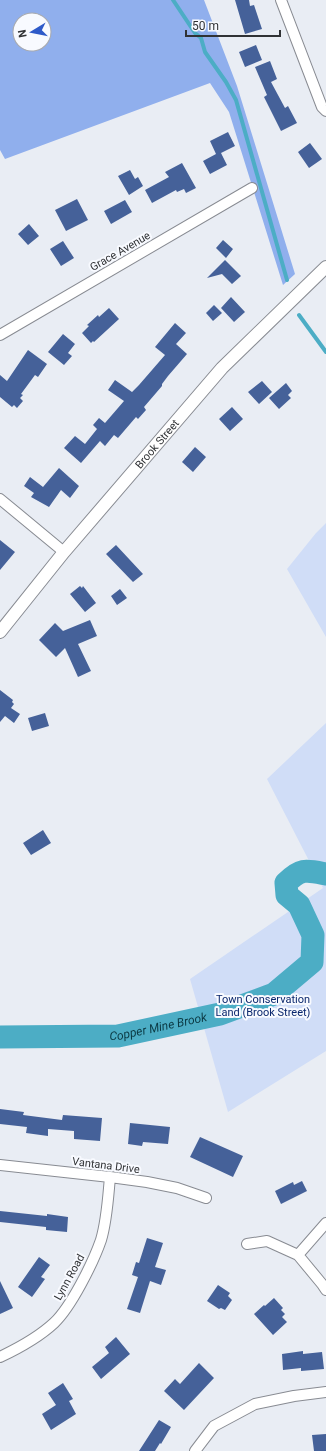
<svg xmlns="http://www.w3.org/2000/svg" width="326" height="1451" viewBox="0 0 326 1451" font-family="Roboto,sans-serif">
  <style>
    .green { fill: #d0ddf7 }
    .forest { fill: #90afed; fill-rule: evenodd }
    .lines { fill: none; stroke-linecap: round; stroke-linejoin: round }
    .stream { stroke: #4cadc5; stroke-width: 4 }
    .river { stroke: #4cadc5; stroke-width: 23 }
    .building { fill: #456199 }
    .minor-casing { stroke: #888b92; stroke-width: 12 }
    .tertiary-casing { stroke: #888b92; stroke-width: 14 }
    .minor { stroke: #fff; stroke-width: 10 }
    .tertiary { stroke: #fff; stroke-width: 12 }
    .labels { text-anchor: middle; stroke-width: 4; stroke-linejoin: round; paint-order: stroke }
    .street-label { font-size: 11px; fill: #303235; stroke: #f8faff }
    .park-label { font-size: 11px; fill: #0a276d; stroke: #f8faff }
    .water-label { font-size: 12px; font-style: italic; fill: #0b3943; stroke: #f8faff }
  </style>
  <rect width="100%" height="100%" fill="#e9edf4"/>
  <!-- green -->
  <path class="green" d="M326,523v114l-39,-68 29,-36z
    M326,723v328l-98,61 -38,-133 133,-91 -56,-109z"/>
  <!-- forest -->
  <path class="forest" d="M0,0h204l33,86 58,188 -12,11 -54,-173 -19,-29 -205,76 -5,-9zM20,20h24v24h-24z"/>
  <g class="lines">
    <!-- stream -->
    <path class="stream" d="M173,0l22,33 6,5 4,14 21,30 10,18 51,180
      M299,315l27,37"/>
    <!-- river -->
    <path class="river" id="s1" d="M0,1037l118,-1 102,-22 54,-20 38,-32 1,-27 -14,-30 -12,-10 -1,-12c15,-15 20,-13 40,-9"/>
  </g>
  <!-- building -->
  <path class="building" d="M235,0h14l1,6 4,-1 8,24 -17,5z
    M256,45l6,15 -17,7 -6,-15z
    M270,61l7,18 -6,3 14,26 3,-2 9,17 -16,8 -17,-34 3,-2 -12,-28z
    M228,132l7,14 -14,7 6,12 -17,9 -7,-13 13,-7 -6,-13z
    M310,143l12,16 -13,9 -11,-16z
    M182,163l14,25 -10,5 -2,-4 -7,3 -1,-2 -24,13 -7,-13 24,-13 -4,-5z
    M130,170l5,9 3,-2 5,9 -14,9 -11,-19z
    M77,199l11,21 -22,11 -11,-21z
    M125,200l7,12 -21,12 -7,-13z
    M29,224l10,12 -11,9 -10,-11z
    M223,240l10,9 -7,9 -10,-10z
    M63,241l11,17 -13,8 -11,-17z
    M225,260l16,16 -9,8 -10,-10 -15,4z
    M231,297l14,15 -11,10 -13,-14z
    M214,305l8,8 -9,8 -7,-8z
    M109,308l10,11 -25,23 -1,-1 -2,2 -9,-10 7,-7 -2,-1 11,-10 1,2z
    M175,323l11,10 -10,11 11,10 -19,22 -6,8v2l-18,21 2,3 -8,9 -2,-2 -18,21 -4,-3 -9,11 -5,-5 -19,22 -17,-15 11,-12 10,8 12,-15 -4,-4 6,-7 6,5 19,-22 -16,-11 7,-10 17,12 7,-7 26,-30 -10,-8z
    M63,334l12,10 -7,9 4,3 -8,9 -16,-13z
    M28,350l19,14 -9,13 -3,-2 -14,19 2,1 -3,3 3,3 -6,7 -3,-3 -2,2 -12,-10v-22l7,6z
    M262,381l10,11 -13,12 -11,-12z
    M286,383l6,8 -4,4 3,3 -12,11 -10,-11z
    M232,407l11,12 -13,12 -11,-12z
    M195,447l11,10 -13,15 -11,-10z
    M59,468l20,18 -9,12 -9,-8 -12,17 -18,-10 3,-4 -10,-7 6,-9 13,10z
    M0,540l15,12 -15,18z
    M116,545l27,29 -10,8 -27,-28z
    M80,586l2,2 1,-2 13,17 -11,9 -15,-18z
    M120,589l7,9 -10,7 -6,-9z
    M90,620l7,16 -19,8 13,27 -13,6 -13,-29 -9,9 -17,-17 16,-17 8,8z
    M0,690l13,10 -1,2 2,2 -3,4 9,6 -6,9 -9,-7 -5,6z
    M45,713l4,13 -17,5 -4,-13z
    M43,830l8,13 -20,12 -8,-12z
    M0,1109l24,3 -1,3 39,5 1,-5 39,3 -2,23 -26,-2v-8l-26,-2v7l-22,-3 1,-6 -27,-3z
    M130,1123l40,4 -2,17 -25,-2 -1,4 -14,-2z
    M200,1137l43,19 -10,21 -43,-20z
    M302,1181l5,10 -26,13 -6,-13 18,-9 1,3z
    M0,1211l47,5v-2l21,3 -1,15 -21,-2v-3l-46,-5z
    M147,1238l16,5 -8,24 11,3 -5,15 -11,-4 -10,32 -13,-4 11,-32 -6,-2 4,-13 3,1z
    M39,1257l11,8 -9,12 4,2 -13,18 -14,-10z
    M0,1281l13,27 -13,6z
    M218,1285l12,8 -2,3 4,4 -7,10 -4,-2 -2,1 -12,-8z
    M274,1298l9,10 -2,2 4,4 -3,3 5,5 -14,13 -19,-21 10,-9 1,1z
    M116,1337l14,17 -29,25 -9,-12 17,-14 -4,-6z
    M303,1351v3l19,-2 2,17 -23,2v-3l-18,2 -1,-16z
    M199,1363l15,15 -30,32 -20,-19 11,-12 5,5z
    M63,1383l10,16 -4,2 7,13 -25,16 -9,-16 14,-9 -8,-12z
    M159,1420l12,7 -10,17 -1,-1 -5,8h-16z
    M326,1434v17h-12l-2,-16z"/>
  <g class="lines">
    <!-- minor casing -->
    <g class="minor-casing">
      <path id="minor" d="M281,0l41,107 4,4
        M0,335l252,-147
        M0,499l64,53
        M0,1165l110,12 37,5 30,6 29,10
        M247,1244l20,-3 31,14 24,29 4,6
        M298,1255l28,-32
        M0,1357c19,-9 39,-20 54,-34 17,-16 39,-60 47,-83 6,-20 7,-42 9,-63
        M195,1451l19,-25 41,-22 39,-8 32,-4"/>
    </g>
    <!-- tertiary casing -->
    <g class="tertiary-casing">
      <g id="tertiary">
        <path id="s2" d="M0,632l64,-80 158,-184 104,-101"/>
      </g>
    </g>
    <!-- minor -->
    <use href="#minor" class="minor"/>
    <!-- tertiary -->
    <use href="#tertiary" class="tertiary"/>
  </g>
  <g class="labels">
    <!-- street labels -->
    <g class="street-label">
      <text transform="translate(120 251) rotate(-30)" y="4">Grace Avenue</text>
      <text dy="4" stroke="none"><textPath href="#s2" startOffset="245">Brook Street</textPath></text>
      <text transform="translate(106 1165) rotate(7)" y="4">Vantana Drive</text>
      <text transform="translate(69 1277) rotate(-61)" y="4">Lynn Road</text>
    </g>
    <!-- park labels -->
    <g class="park-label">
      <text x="263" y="1003">Town Conservation<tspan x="263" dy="13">Land (Brook Street)</tspan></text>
    </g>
    <!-- water labels -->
    <g class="water-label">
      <text dy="4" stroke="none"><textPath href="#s1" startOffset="159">Copper Mine Brook</textPath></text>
    </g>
  </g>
  <!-- north arrow -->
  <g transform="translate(32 32) rotate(260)"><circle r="19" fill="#f8faff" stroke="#a8aaae"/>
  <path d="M0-3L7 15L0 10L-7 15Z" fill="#2e5ac9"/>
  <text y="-6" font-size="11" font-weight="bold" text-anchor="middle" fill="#303235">N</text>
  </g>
  <!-- scale -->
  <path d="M186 30v6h94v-6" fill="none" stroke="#303235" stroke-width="2"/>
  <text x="192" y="30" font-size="12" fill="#303235" stroke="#f8faff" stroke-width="3" paint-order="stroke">50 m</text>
</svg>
